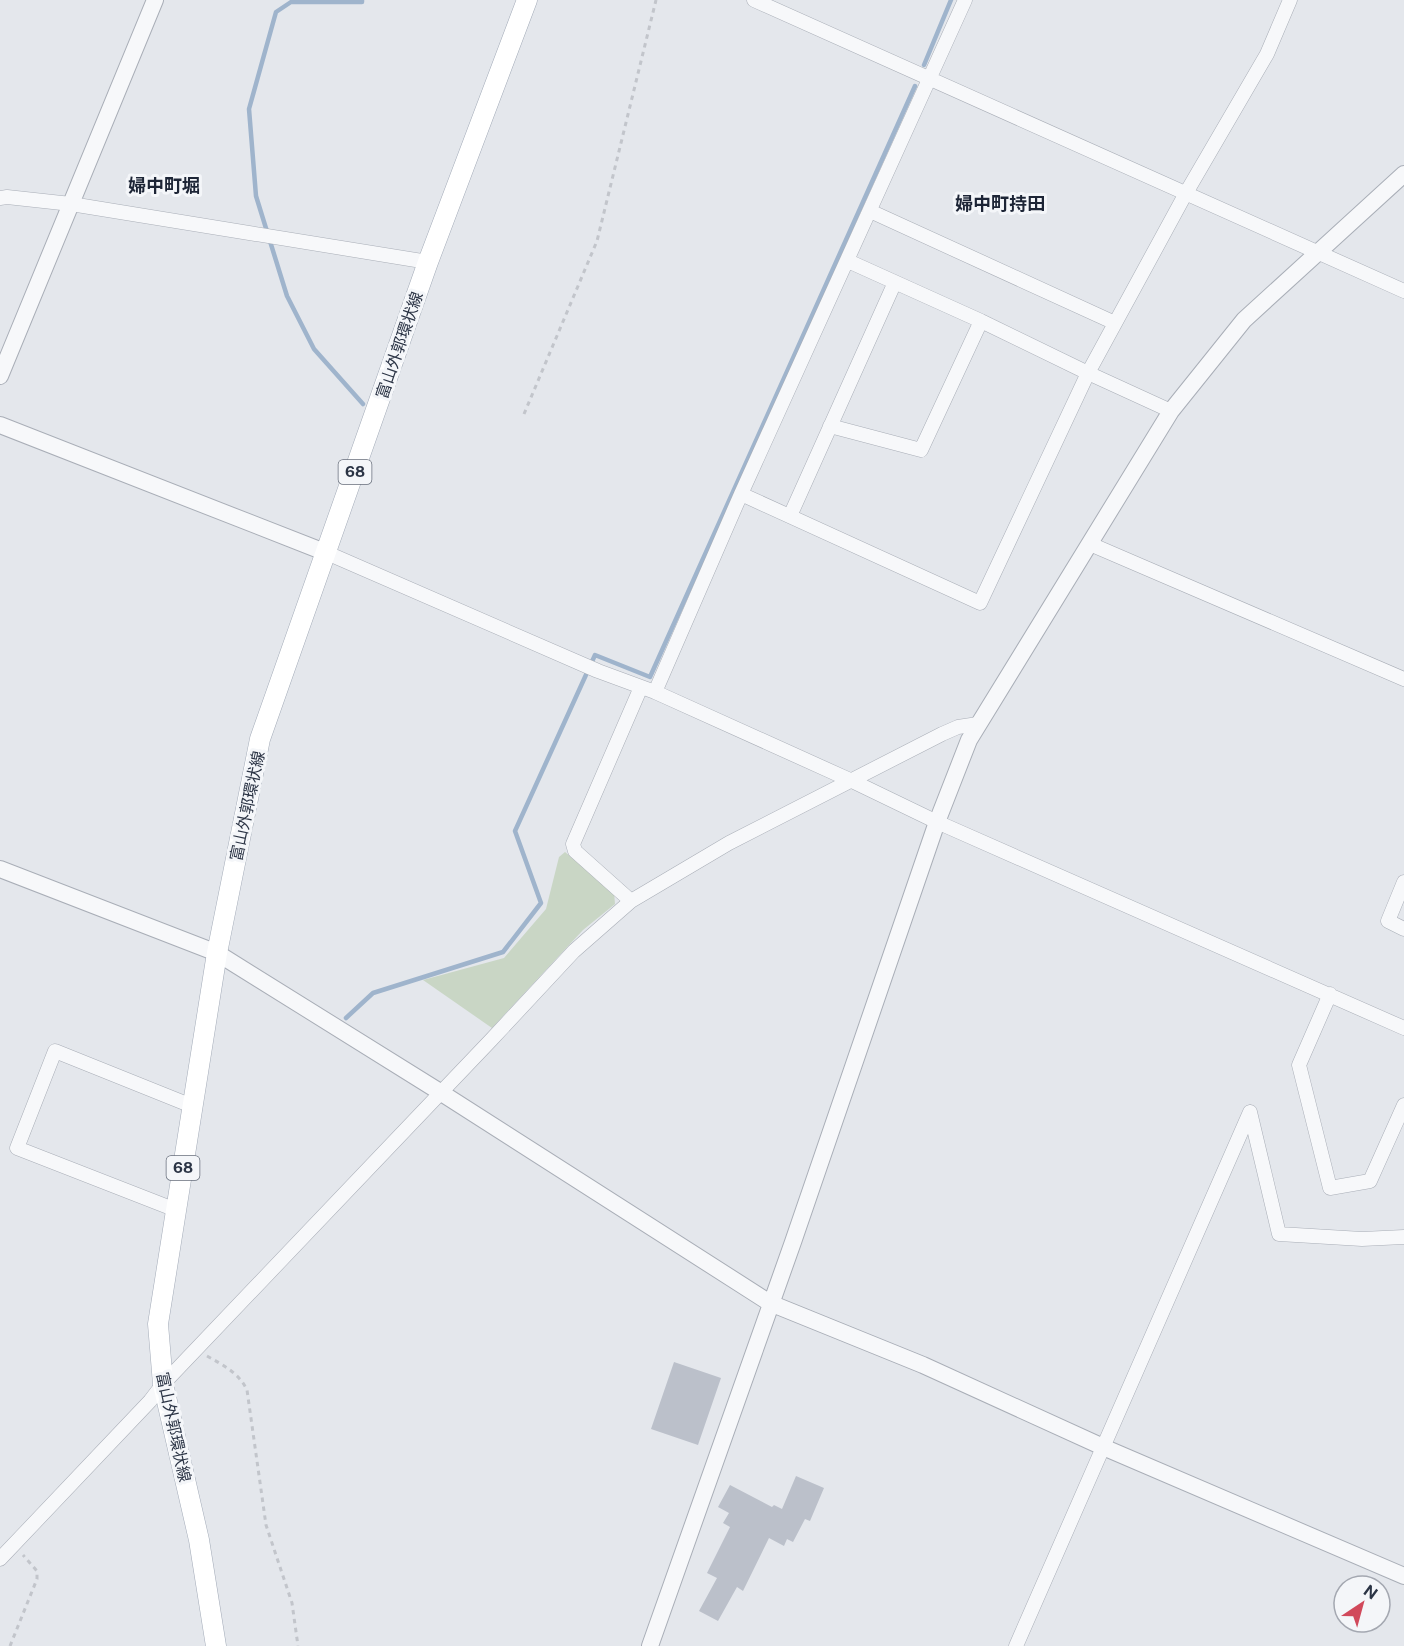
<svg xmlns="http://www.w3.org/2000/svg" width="1404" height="1646" viewBox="0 0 1404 1646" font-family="'Public Sans','Noto Sans JP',sans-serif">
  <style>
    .green { fill: #c9d6c5 }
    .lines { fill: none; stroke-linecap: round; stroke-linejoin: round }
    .stream { stroke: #9fb4cc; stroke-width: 4.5 }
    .building { fill: #bbc0ca }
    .minor-casing { stroke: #a9aeb7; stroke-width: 15 }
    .tertiary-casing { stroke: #a9aeb7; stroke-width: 18 }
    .primary-casing { stroke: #a3abb8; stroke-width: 21 }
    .path { stroke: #c2c5cb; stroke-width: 3; stroke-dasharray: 4.5 4.5; stroke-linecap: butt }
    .minor { stroke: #f7f8fa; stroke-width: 14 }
    .tertiary { stroke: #f7f8fa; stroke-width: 16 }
    .primary { stroke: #fff; stroke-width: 20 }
    .labels { text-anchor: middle; stroke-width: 6; stroke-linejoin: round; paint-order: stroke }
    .shield { fill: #f4f6f9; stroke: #676e7b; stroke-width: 1.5 }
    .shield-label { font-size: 15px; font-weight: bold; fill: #2b3445 }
    .street-label { font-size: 16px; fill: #2b3445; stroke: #f4f6f9 }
    .neighbourhood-label { font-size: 18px; font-weight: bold; fill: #1d2536; stroke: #f4f6f9 }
  </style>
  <rect width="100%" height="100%" fill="#e4e7ec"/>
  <!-- green -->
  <path class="green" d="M565,852l49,40 1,12 -32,26 -91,98 -69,-48 81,-22 42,-49 13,-52z"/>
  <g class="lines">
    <!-- stream -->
    <path class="stream" d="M362,0v2h-71l-15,10 -27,97 7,87 31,100 27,53 49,55
      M924,65l27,-65
      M346,1018l27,-25 130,-41 38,-49 -26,-72 80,-176 55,22 265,-591"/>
  </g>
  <!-- building -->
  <path class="building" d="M674,1362l47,16 -23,67 -47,-16z
    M796,1476l28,12 -14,33 -5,-2 -12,23 -6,-3 -3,7 -15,-8 -26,53 -6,-4 -19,34 -19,-10 18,-33 -10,-5 23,-46 -7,-4 6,-10 -11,-6 12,-22 42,22 2,-2 8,4z"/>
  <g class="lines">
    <!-- minor casing -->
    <g class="minor-casing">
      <path id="minor" d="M754,0l650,291
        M0,198l7,-1 64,7 357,58
        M870,211l245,112
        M1171,411l-83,-38 98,-180 81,-139 23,-54
        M830,426l91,24 60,-129
        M741,494l239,109 108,-230 -107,-52 -133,-60
        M790,516l105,-234
        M1090,544l314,135
        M327,553l271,118 57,21 195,88 87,42 467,206
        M655,692l86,-198 224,-494
        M1404,882l-16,39 16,8
        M631,901l-56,-50 -2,-7 68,-157
        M1330,994l-31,71 31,123 40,-7 34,-76
        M1250,1112l29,122 83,5 42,-2
        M176,1210l-159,-62 38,-97 137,55
        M0,1559l150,-158 13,-17 328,-344 83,-89 57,-50 98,-58 213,-109 16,-7 20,-3
        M1016,1646l234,-534"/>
    </g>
    <!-- tertiary casing -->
    <g class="tertiary-casing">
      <path id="tertiary" d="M0,376l155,-376
        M0,425l327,128
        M0,869l217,84 223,139 330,211 153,62 180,82 301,129
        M650,1646l143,-404 144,-420 32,-82 202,-329 73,-91 160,-146"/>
    </g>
    <!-- primary casing -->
    <g class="primary-casing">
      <path id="primary" d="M216,1646l-17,-106 -36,-156 -5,-60 59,-371 43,-214 168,-477 99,-262"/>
    </g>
    <!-- path -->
    <path class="path" d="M524,414l73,-173 59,-241
      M207,1356c16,9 32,17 40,34l19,135 26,78 6,43
      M10,1646l27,-67v-8l-14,-16"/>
    <!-- minor -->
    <use href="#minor" class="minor"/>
    <!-- tertiary -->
    <use href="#tertiary" class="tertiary"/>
    <!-- primary -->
    <use href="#primary" class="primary"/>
  </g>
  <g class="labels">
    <!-- shield labels -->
    <g class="shield">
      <rect x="338.5" y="460" width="33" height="24" rx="4.5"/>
      <rect x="166.5" y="1156" width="33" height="24" rx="4.5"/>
    </g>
    <g class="shield-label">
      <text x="355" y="477">68</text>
      <text x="183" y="1173">68</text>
    </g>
    <!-- street labels -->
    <g class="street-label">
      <text transform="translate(399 345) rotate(-71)" y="6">富山外郭環状線</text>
      <text transform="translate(247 806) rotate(-78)" y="6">富山外郭環状線</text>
      <text transform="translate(174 1427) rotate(78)" y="6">富山外郭環状線</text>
    </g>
    <!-- neighbourhood labels -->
    <g class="neighbourhood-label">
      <text x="164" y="192">婦中町堀</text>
      <text x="1000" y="210">婦中町持田</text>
    </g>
  </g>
  <!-- north arrow -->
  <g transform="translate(1362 1604) rotate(36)"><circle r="28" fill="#f4f6f9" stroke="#a4a8b1" stroke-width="1.5"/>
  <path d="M0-4.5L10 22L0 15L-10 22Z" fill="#d1495b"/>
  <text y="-9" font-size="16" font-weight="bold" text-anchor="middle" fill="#2b3445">N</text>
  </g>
</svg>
